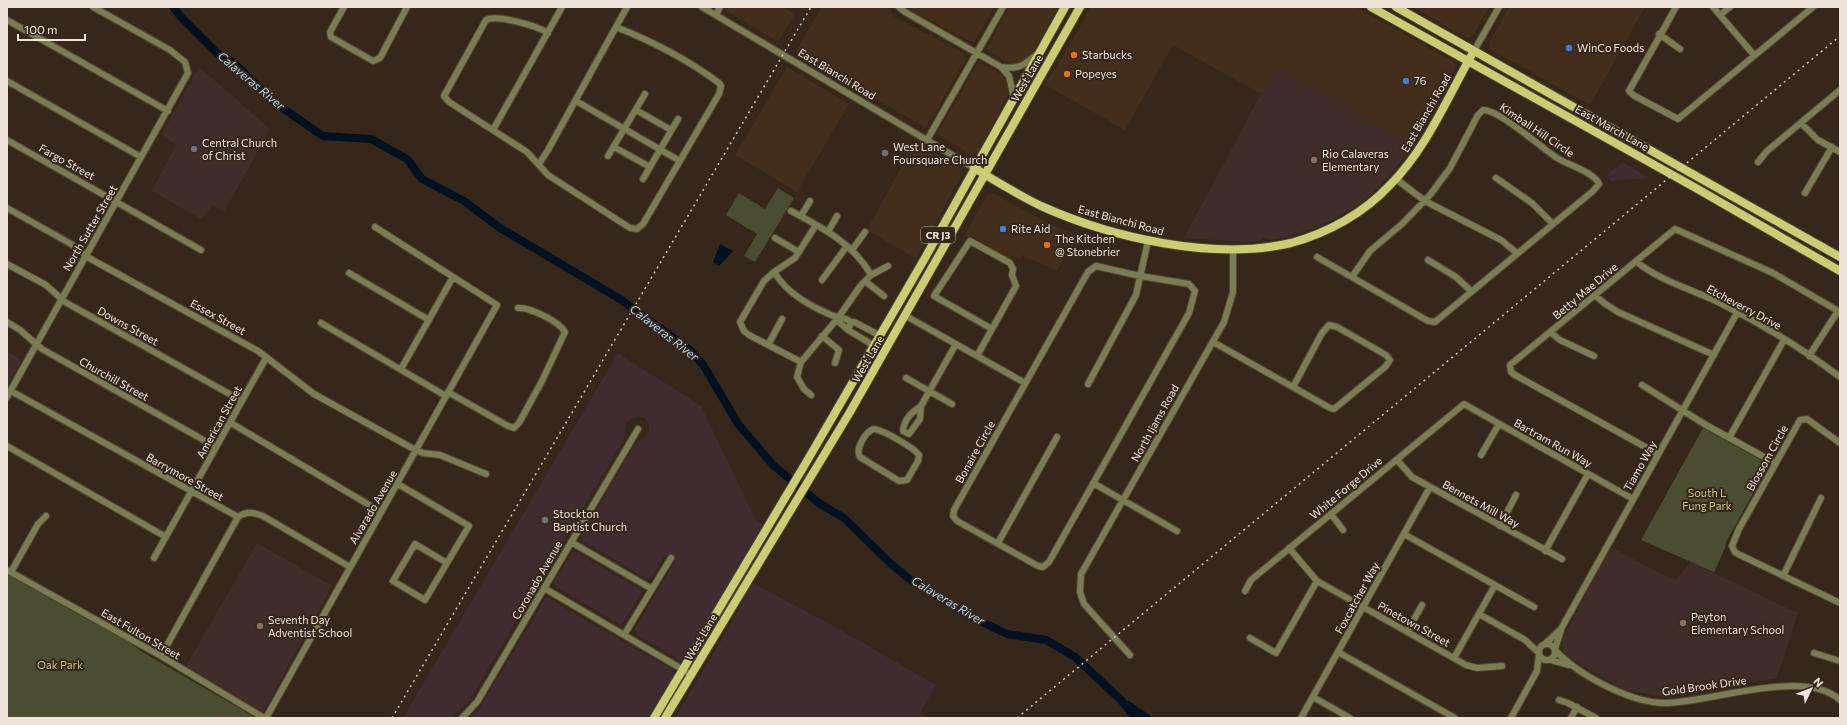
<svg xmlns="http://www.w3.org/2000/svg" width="1847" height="725" viewBox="0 0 1847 725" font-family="Commissioner,sans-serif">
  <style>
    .built { fill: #432d1b }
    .industrial { fill: #402c30 }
    .education { fill: #402d2a }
    .green { fill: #4b4d31 }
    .water { fill: #001121 }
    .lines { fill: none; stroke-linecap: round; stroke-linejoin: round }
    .river { stroke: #001121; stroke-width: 8 }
    .minor-casing { stroke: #544539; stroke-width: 8 }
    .major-casing { stroke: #544539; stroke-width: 10 }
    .minor { stroke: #7a7c52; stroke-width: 6 }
    .major { stroke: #cbcd73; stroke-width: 8 }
    .rail { stroke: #d2c6bd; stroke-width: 1.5; stroke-dasharray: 2 4; stroke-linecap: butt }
    .shop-dot { fill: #3f7fe0; stroke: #37271a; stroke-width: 1.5 }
    .food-dot { fill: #e8710a; stroke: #37271a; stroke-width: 1.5 }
    .worship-dot { fill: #6b7280; stroke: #37271a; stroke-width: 1.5 }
    .education-dot { fill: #8d6e63; stroke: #37271a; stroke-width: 1.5 }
    .labels { text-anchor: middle; stroke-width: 4; stroke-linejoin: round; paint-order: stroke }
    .shield { fill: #37271a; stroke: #b8aba1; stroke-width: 1 }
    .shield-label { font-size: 10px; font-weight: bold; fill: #efe4db }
    .poi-label { font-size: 11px; fill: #efe4db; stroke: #37271a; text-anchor: start }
    .street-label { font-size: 11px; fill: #efe4db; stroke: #37271a }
    .park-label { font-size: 11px; fill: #c1c878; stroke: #37271a }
    .water-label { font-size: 12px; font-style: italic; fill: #abd2f3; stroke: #37271a }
  </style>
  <rect width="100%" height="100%" fill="#37271a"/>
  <!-- built -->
  <path class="built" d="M727,7h56l12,7 -17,28 -50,-30z
    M822,7h67l4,9 72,38 1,5 -40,69 -131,-76z
    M909,7h85l-20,36 -62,-32z
    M1009,7h50l-28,49 -9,7h-14l-22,-14z
    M1091,7h265l98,55 1,6 -42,77 -135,-78 -17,27 -88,-49 -48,85 -80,-45 18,-29z
    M1412,7h77l-16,29 -6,2z
    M1509,7h136l-55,98 -100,-56 -1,-6z
    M981,63l20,11 7,11v11l-30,57 -7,2 -34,-21 40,-70z
    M787,67l62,37 -52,88 -62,-37z
    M915,142l45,26 2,6 -46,85 -49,-29z
    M993,193l49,27 35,15 -20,36 -35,-16 -2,4 -8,-3 -1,3 -9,-5 -2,2 -15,-8 1,-3 -9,-5 -7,-5 -2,3 -4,-2 23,-41z"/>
  <!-- industrial -->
  <path class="industrial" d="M1623,162l26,16 -39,3 -3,-7z
    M618,353l83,53 55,115 7,4 -81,136 -45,-26 -2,-6 41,-69 -11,-6 -13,23 -5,2 -65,-39 -1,-4 54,-92 14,-11v-9l-3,-5 -8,-3 -8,2 -5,7 -1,14 -155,262 -19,17h-47z
    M574,551l67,39v4l-20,31 -66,-39 -1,-5z
    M752,583l78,41 106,61 -16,28 8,5h-253l54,-91z
    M546,597l127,73 1,5 -26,43h-179l10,-9z"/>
  <!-- education -->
  <path class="education" d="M199,67l71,62 -46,83 -11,-7 -12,14 -49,-28 24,-46 -15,-10z
    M1278,67l135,78 -22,30 -27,26 -35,21 -42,15 -17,3 -5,-3 -5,4 -12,1 -64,-4 77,-144z
    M7,351l15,9 -15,26z
    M257,543l75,43 -69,126 -77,-46z
    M1611,547l60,32h5l5,-4 9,-13 108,51 -21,65 -114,19 -40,-8 -55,-32 -5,-6 -1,-12z"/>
  <!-- green -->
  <path class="green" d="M778,188l16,10 -39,64 -11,-6 13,-22 -31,-19 13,-22 26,16z
    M1703,428l61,34 2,8 -40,72 -1,6 -11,24 -73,-32z
    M7,574l88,50 19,8 30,21 112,65h-249z"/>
  <!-- water -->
  <path class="water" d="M720,244l13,7 -14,15 -6,-4z"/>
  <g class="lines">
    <!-- river -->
    <path class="river" d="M173,7l8,10 36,36 18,11 40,39 48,33 48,3 36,20 15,20 42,22 36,27 120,71 70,51 14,16 34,58 35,41 46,38 25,15 47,46 21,17 56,34 39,19 39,6 29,17 46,43 14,18
      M1128,705l19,13"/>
    <!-- minor casing -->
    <g class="minor-casing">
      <path id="minor" d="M344,7l-14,25 1,5 42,24 7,-3 27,-51
        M702,7l272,161
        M899,7l6,5 96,55
        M1676,7l-47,84 4,4 45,24 135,-112
        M1713,7l41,48
        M716,15l4,-8
        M1720,15l10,-8
        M7,20l161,91
        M548,33c-11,-7 -51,-19 -62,-13l-42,76 5,6 78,50 21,23 82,53 7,1 6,-5 76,-130 2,-8 -2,-3c-32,-24 -65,-41 -103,-56
        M1659,34l21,15
        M1474,51l25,-44
        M7,81l134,76
        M1014,98l-5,-22 -8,-9c16,3 24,-2 35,-12
        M576,101l104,60
        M636,110l35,20
        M1801,123l17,17 22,12
        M493,130l69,-123
        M7,140l194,110
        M927,140l76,-133
        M614,147l36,20
        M608,156l37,-62
        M1758,162l9,-11 73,-61
        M539,164l9,-14 79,-143
        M1496,178l36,25 21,21
        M643,179l35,-60
        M1396,179l29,22 76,39 16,13
        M1805,193l27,-46
        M7,208l64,36 18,14 169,93 56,43 96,53 13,6 17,2 46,19
        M791,211c30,16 62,32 80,64
        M801,216l9,-15
        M828,232l9,-16
        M775,238l24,14
        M852,250l13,-18
        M1317,257l111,64 7,1 158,-131 6,-7c-5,-12 -31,-19 -42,-26 -14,-9 -59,-49 -74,-48l-5,5 -28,53 -20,27 -28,29 -32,27 -18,26
        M1428,260l28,17 15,14
        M1636,261c21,19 58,29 84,42 42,21 83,46 120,74
        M7,264l39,21 19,17 177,99
        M1096,266l44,10 49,8 6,7 -6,22 -140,249 -6,5 -5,-1 -81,-45 -4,-5 1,-6 134,-238z
        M774,272c13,21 34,33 57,43 7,3 14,2 20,7
        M349,273l80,47
        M822,280l25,-34
        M865,281l19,15
        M1595,295l9,8 14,9 96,43
        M906,316l119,67
        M838,318l1,4 9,8
        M7,322l13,8 22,19 174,98
        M321,323l125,73
        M1550,332l10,8 34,16
        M822,336l17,14 -4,13
        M1213,342l117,66 4,1 51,-42 5,-7 -4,-5 -49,-28 -8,-2 -7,8 -29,54
        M768,345l14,-26
        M873,345l-25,-15 3,-8h3l25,13
        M977,356l39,-70 -4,-11 1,-6 -3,-6 -40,-22 -36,55 58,33
        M1809,356l29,-45
        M801,362l-52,-27 -5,-4 -4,-9 24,-41 10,-9 21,-14 21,-33
        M401,369l52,-92
        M906,378l46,26
        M1088,384l48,-89 12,-54
        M1642,385l64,40 69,38
        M11,391l227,126
        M448,392l60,34 6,2 5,-5 23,-42 23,-49c-5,-10 -35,-25 -47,-24
        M811,395l-7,-6 -7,-12 4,-15 37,-44 23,-33 10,-10 17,-9
        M7,397l181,-324 -3,-11 -15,-12 -77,-43
        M921,406c-9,6 -17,13 -18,25l6,3 11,-15 1,-13 35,-62
        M231,423l150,89
        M873,429c9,0 41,19 46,26l-1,6 -11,19 -8,1 -39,-24c-5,-8 5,-24 13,-28z
        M1729,438l55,-98
        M1840,443l-33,-24 -7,1 -61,109 -7,17 3,6 3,2 102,49
        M7,446l159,91
        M1658,454l-143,-79 -4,-3 -1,-7 165,-136 98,44 67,39
        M1481,455l18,-31
        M1397,460l15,17 150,82
        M1093,483l84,48
        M398,484l71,42 -44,74 -32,-19 22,-37 32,19
        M1331,514l12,16
        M238,517c8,-6 15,-5 25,-1l87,51
        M1500,526l16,-31
        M1404,534l130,73
        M571,542l81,47
        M998,543l59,-106
        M1289,548l28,33 149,84 11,3 25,-2
        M1545,551l43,-77
        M154,558l112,-200
        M7,570l154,86 103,62
        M11,572l27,-48 8,-8
        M1783,576l38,-78
        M544,588l148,87
        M1245,591l6,-11 213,-176 169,95
        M1479,614l46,26 14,13
        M1407,632l15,-27
        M624,635l47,-77
        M1250,638l26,15 41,-72
        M1539 652a8 8 0 1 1 16 0a8 8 0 1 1-16 0Z
        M1545,644l16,-15 176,-316
        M1555,649l6,-19
        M1555,650c23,25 76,53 110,53 45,0 139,-36 175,-3
        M1338,652l117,66
        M1814,653l26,8
        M1130,655l-46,-51 -4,-12 1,-18 143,-252 9,-30v-43
        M161,656l77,-139
        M1454,658l41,-73
        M1551,660l18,5
        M1313,697l37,21
        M1559,700l9,3 28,15
        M266,718l231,-413 -122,-78
        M462,718l15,-16 161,-273
        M1301,718l129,-231
        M1511,718l26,-47 2,-17
        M1571,718l6,-11"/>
    </g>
    <!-- major casing -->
    <g class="major-casing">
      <path id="major" d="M1371,7l323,180 146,84
        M1396,7l444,250
        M974,168c22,13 44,27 67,38 71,32 173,55 250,37 37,-10 73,-30 99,-58 37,-37 58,-89 84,-134
        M654,718l153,-257 118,-203 140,-251
        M665,718l185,-306 230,-405"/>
    </g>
    <!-- minor -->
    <use href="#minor" class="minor"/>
    <!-- major -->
    <use href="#major" class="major"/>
    <!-- rail -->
    <path class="rail" d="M392,718l419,-711
      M1017,718l823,-682"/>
  </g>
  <!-- markers -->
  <g class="shop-dot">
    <circle cx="1569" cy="48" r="4"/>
    <circle cx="1406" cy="81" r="4"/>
    <circle cx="1003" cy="229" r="4"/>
  </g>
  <g class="food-dot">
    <circle cx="1074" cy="55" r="4"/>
    <circle cx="1067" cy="74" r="4"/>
    <circle cx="1047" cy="245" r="4"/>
  </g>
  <g class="worship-dot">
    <circle cx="194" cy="149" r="4"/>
    <circle cx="885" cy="153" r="4"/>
    <circle cx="545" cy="520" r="4"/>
  </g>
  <g class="education-dot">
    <circle cx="1314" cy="160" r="4"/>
    <circle cx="1683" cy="623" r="4"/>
    <circle cx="260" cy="626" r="4"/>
  </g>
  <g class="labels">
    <!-- shield labels -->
    <rect class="shield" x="921" y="227" width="34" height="16" rx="3"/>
    <g class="shield-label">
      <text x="938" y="239">CR J3</text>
    </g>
    <!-- poi labels -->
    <g class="poi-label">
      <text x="1577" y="52">WinCo Foods</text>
      <text x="1082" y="59">Starbucks</text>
      <text x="1075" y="78">Popeyes</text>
      <text x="1414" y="85">76</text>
      <text x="202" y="147">Central Church<tspan x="202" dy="13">of Christ</tspan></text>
      <text x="893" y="151">West Lane<tspan x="893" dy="13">Foursquare Church</tspan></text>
      <text x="1322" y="158">Rio Calaveras<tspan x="1322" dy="13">Elementary</tspan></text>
      <text x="1011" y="233">Rite Aid</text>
      <text x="1055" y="243">The Kitchen<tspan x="1055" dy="13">@ Stonebrier</tspan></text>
      <text x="553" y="518">Stockton<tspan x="553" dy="13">Baptist Church</tspan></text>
      <text x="1691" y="621">Peyton<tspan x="1691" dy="13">Elementary School</tspan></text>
      <text x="268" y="624">Seventh Day<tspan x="268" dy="13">Adventist School</tspan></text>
    </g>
    <!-- street labels -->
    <g class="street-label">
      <text transform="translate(837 74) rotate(31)" y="4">East Bianchi Road</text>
      <text transform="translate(1027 78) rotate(-60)" y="4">West Lane</text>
      <text transform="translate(1426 113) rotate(-60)" y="4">East Bianchi Road</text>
      <text transform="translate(1612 128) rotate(29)" y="4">East March Lane</text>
      <text transform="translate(1537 130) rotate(34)" y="4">Kimball Hill Circle</text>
      <text transform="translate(67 162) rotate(29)" y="4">Fargo Street</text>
      <text transform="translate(1121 220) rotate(15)" y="4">East Bianchi Road</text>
      <text transform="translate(90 228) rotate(-60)" y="4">North Sutter Street</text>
      <text transform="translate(1585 291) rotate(-40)" y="4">Betty Mae Drive</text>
      <text transform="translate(1744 307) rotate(28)" y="4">Etcheverry Drive</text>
      <text transform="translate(218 317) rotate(29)" y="4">Essex Street</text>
      <text transform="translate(128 326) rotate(29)" y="4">Downs Street</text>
      <text transform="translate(868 359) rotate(-60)" y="4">West Lane</text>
      <text transform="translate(114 379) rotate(29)" y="4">Churchill Street</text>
      <text transform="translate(219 422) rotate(-61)" y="4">American Street</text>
      <text transform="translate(1155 423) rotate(-61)" y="4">North Ijams Road</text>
      <text transform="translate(1553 443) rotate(29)" y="4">Bartram Run Way</text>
      <text transform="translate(975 452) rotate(-61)" y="4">Bonaire Circle</text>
      <text transform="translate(1767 458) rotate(-61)" y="4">Blossom Circle</text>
      <text transform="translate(1640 466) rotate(-61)" y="4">Tiamo Way</text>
      <text transform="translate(185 477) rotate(29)" y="4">Barrymore Street</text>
      <text transform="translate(1346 488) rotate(-40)" y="4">White Forge Drive</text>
      <text transform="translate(1481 504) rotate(29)" y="4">Bennets Mill Way</text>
      <text transform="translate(373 507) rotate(-60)" y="4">Alvarado Avenue</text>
      <text transform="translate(537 580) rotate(-60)" y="4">Coronado Avenue</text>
      <text transform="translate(1357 598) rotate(-61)" y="4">Foxcatcher Way</text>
      <text transform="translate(1414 624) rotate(29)" y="4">Pinetown Street</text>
      <text transform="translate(141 634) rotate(30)" y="4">East Fulton Street</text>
      <text transform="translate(701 637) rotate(-59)" y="4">West Lane</text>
      <text transform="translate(1704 686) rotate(-8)" y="4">Gold Brook Drive</text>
    </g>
    <!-- park labels -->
    <g class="park-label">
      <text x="1707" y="497">South L<tspan x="1707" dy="13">Fung Park</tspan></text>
      <text x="60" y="669">Oak Park</text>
    </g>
    <!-- water labels -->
    <g class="water-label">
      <text transform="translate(251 81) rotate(40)" y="4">Calaveras River</text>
      <text transform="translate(664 333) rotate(38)" y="4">Calaveras River</text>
      <text transform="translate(948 601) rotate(31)" y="4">Calaveras River</text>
    </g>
  </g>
  <!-- border -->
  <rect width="1847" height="725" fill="none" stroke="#efe4db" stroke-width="16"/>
  <!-- north arrow -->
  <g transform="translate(1811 689) rotate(47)" stroke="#37271a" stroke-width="3" paint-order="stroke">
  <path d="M0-3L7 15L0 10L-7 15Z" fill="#efe4db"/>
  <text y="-6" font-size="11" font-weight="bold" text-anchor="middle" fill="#efe4db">N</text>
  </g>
  <!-- scale -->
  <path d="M18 34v6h67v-6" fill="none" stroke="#efe4db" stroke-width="2"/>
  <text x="24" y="34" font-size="12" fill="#efe4db" stroke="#37271a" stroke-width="3" paint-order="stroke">100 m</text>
</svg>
